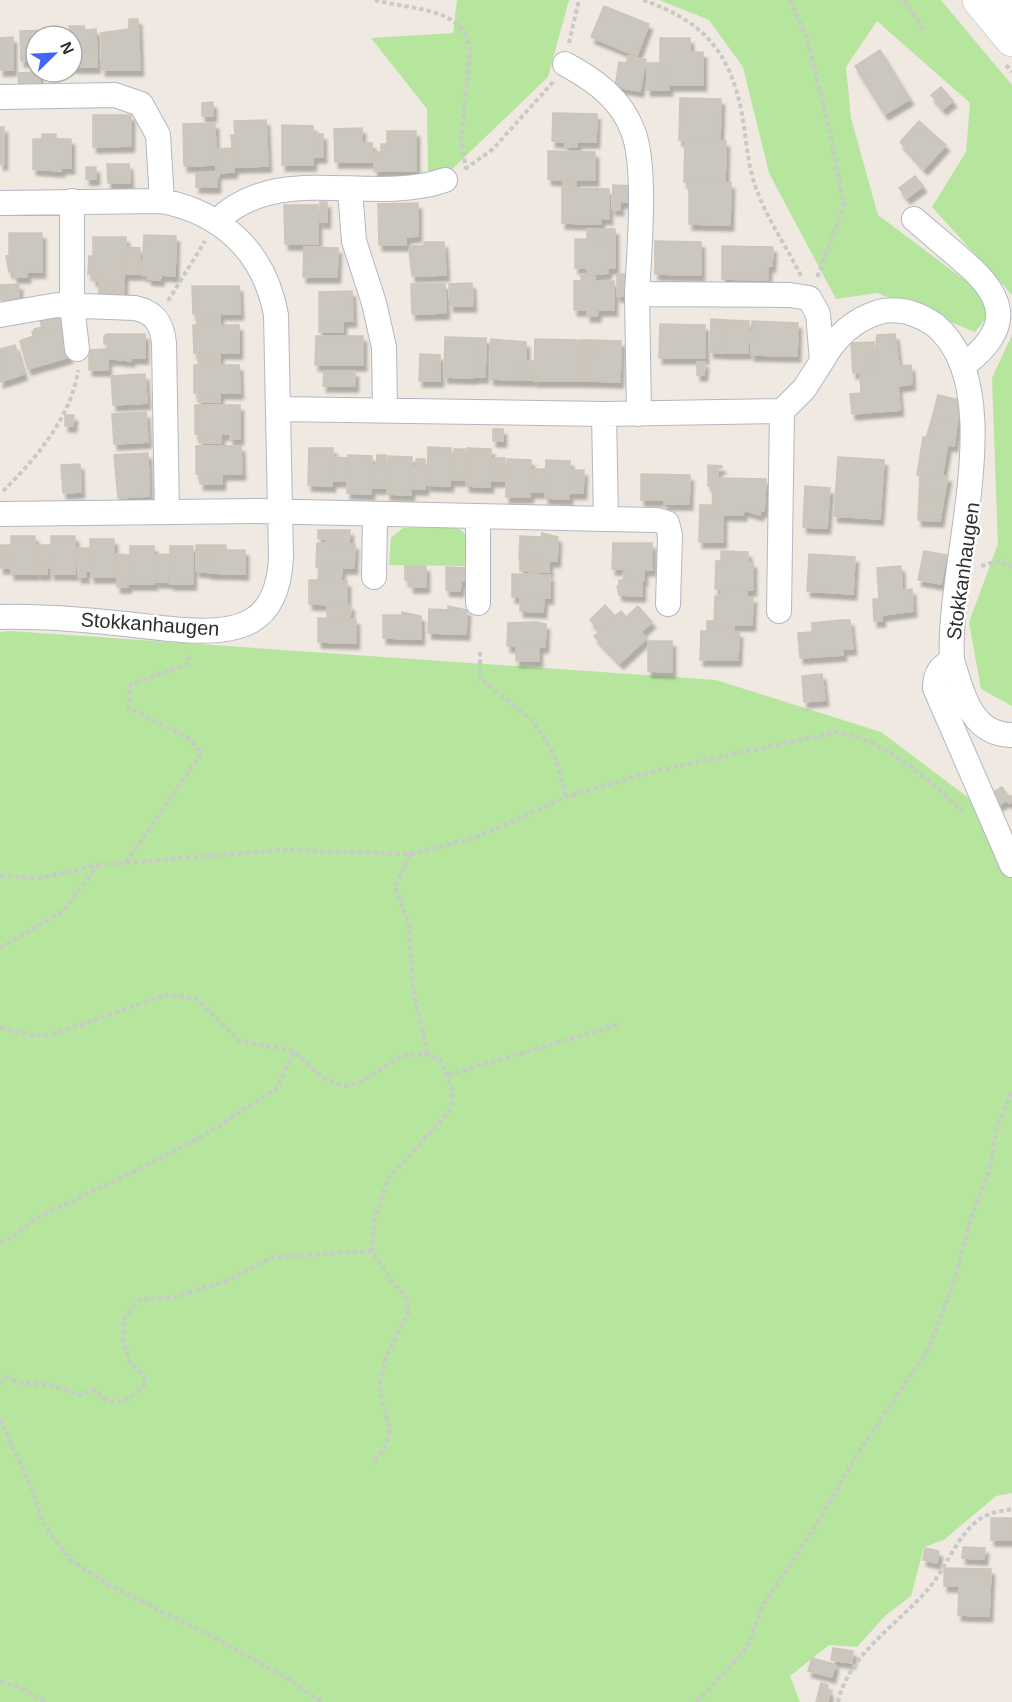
<svg xmlns="http://www.w3.org/2000/svg" width="1012" height="1702" viewBox="0 0 1012 1702" font-family="Helvetica,sans-serif">
  <style>
    .green { fill: #b6e59e }
    .building { fill: #cbc7bf; stroke: #cbc5ba; stroke-width: 1.5; filter: url(#shadow) }
    .lines { fill: none; stroke-linecap: round; stroke-linejoin: round }
    .street-casing { stroke: #b4b7c1; stroke-width: 26 }
    .secondary-casing { stroke: #b4b7c1; stroke-width: 34 }
    .path { stroke: #c9c9c9; stroke-width: 4; stroke-dasharray: 4.5 3; stroke-linecap: butt }
    .street { stroke: #fff; stroke-width: 24 }
    .secondary { stroke: #fff; stroke-width: 33 }
    .labels { text-anchor: middle; stroke-width: 5; stroke-linejoin: round; paint-order: stroke }
    .street-label { font-size: 20px; fill: #2e2e2e; stroke: #fff }
  </style>
  <defs>
    <filter id="shadow"><feDropShadow dx="3.5" dy="6" stdDeviation="1.5" flood-color="#0004"/></filter>
  </defs>
  <rect width="100%" height="100%" fill="#efe9e1"/>
  <!-- green -->
  <path class="green" d="M457,0h112l-21,77 -103,99 -17,-4 -1,-63 -56,-71 82,-5z
    M659,0h282l71,85v210l-80,-88 34,-55 4,-49 -93,-82 -31,46 5,51 27,97 108,81v22l-11,14 -98,-39 -41,6 -67,-126 -26,-106 -34,-47z
    M1012,335v371l-31,-17 -12,-67 29,-78 -6,-166z
    M403,528h55l11,9 -1,29 -79,-1 2,-27z
    M11,631l705,49 165,52 101,76 30,69v616l-16,3 -52,44 -20,7 -13,49 -26,20 -28,31 -28,-2 -39,31 10,26h-800v-1070z"/>
  <!-- building -->
  <path class="building" d="M604,6l45,18 -12,32 -46,-19z
    M129,19h9l2,51h-38l-1,-37 27,-4 1,3z
    M69,26h15l1,4 11,-1 1,38h-25v-31h-14v-6h11z
    M56,30l1,6h-21v28h-3v-3h-12l-1,-30z
    M13,37v33h-13v-32z
    M660,38h30v14h13v33h-42l6,-9 -7,-13z
    M880,50l30,49 -25,15 -30,-48z
    M628,56l18,3 -6,32 -25,-4 4,-25 7,1z
    M647,63h13l7,13 -6,9h8v5h-22z
    M39,72l1,15 -21,1 -1,-15z
    M941,87l12,14 -10,8 -12,-14z
    M680,98l41,1 -1,42 -41,-1z
    M213,102v14h-11v-13z
    M553,113l44,1 -1,28h-19v5h-12v-5l-13,-1z
    M93,115h38v31l-38,1z
    M266,120l2,46 -33,1v-20l-3,1 -1,-13h4l-1,-14z
    M919,121l27,24 -22,24 -24,-27z
    M215,123l1,42 -32,1 -1,-42z
    M282,125l31,1v39h-31z
    M0,127h4v37h-4z
    M362,128v15h10v19h-37l-1,-33z
    M387,131h29v40h-42v-19h7v-8h6z
    M42,134h14v5h15v29h-10v3l-28,-2v-30h9z
    M313,134h10v23h-10z
    M685,140l41,1 -1,42 -41,-1z
    M233,148l1,24 -18,1v-24z
    M548,151l47,1v28h-19v6h-13v-6l-15,-1z
    M107,164h22l1,19h-22z
    M86,167h10v12h-10z
    M196,173h21v14h-21z
    M915,176l8,10 -16,12 -8,-10z
    M689,182l42,1 -1,42 -41,-1z
    M613,185l19,1v16h-12v8l-8,-1z
    M562,188l47,1v30l-8,-1v6l-39,-1z
    M320,202h7v20h-7z
    M418,203v33l-12,1v8h-27l-1,-41z
    M284,205h34v39h-33z
    M587,229h28v11l-28,-1z
    M9,233h33v39h-15v5h-13v-5h-5l-3,-16 3,-1z
    M144,235l32,1 -1,40 -14,-1 -1,5 -12,-1v-4h-6z
    M93,237h33l-2,45 -31,-2v-6h-5l1,-18h4z
    M575,239l40,1v28h-7v5l-9,1h-12v-6h-12z
    M655,241l46,1v33l-46,-1z
    M424,242h20l2,33 -34,1 -3,-26 2,-4h13z
    M722,246l51,1 -1,19h-4v14l-46,-1z
    M126,247l14,1v26h-14z
    M304,247l34,1 -1,29h-34z
    M581,274l14,1v6h19v29h-16l-1,6h-10v-6h-13v-29h7z
    M617,274h13l-1,22h-12z
    M99,282h25v16h-25z
    M472,283l1,23h-23l-1,-22z
    M19,284v15l-19,1v-15z
    M411,284h34l1,29 -34,1z
    M192,286h47l1,28h-47z
    M352,291l1,30h-34v-29z
    M197,314h23v9l-23,1z
    M51,316h11l4,14 -18,3 -2,-5 -11,3 -1,-2 8,-2 -2,-7z
    M711,319l16,1 -1,33 -16,-1z
    M727,320l22,1 -1,32h-22z
    M319,321h24v11h-24z
    M752,321l46,2 -1,33 -46,-1z
    M660,324l45,1v33h-46z
    M193,325h46v28h-45z
    M46,328l2,5 12,-4 9,28 -41,12 -8,-28 13,-5 -1,-4z
    M107,334h38v24h-14v3l-24,-3 1,-14h-4v-8z
    M895,334l4,32 12,-1 1,19 -14,2 2,24 -48,4 -2,-20 11,-1 -1,-20 13,-2 -1,-16h3l2,-20z
    M316,336h47v29h-48z
    M445,337l31,1 -3,40 -29,-1z
    M476,338h10l-1,39h-12z
    M491,339l35,3v19h-6l-1,19 -29,-1z
    M535,339l42,1v41h-43z
    M579,340h13l-1,41h-13z
    M592,340l29,1 -1,41 -29,-1z
    M874,342l-1,29 -20,2 -2,-30z
    M15,345l9,29 -24,8v-33z
    M108,349v21h-19v-20z
    M198,353h22v10h-22z
    M420,354l20,1v26h-21z
    M520,361h13l-1,19h-13z
    M697,362h8l-1,13h-7z
    M194,365h45l1,28h-46z
    M324,371h31v15h-32z
    M145,374l2,29 -34,2 -2,-29z
    M198,393h22v9h-22z
    M938,395l22,5 -3,25 -25,-7z
    M195,405h45v34h-10v-5h-35z
    M146,412l2,30 -34,2 -2,-30z
    M65,415h9l-1,11h-8z
    M932,418l25,7 -3,21 -6,-2 -6,32 -25,-1 6,-38 3,1z
    M493,429h10v12h-10z
    M199,434h22v9h-22z
    M196,446h45l1,28h-46z
    M428,447l23,1 -1,38 -23,-1z
    M309,448h24l-1,38 -24,-1z
    M467,448l24,1 -1,38 -24,-1z
    M454,449h11v31h-14z
    M148,453l1,43 -31,2 -4,-43z
    M348,455l24,1 -1,38 -24,-1z
    M377,455h9l-1,33h-14l1,-23h4z
    M388,456l24,1 -1,38 -24,-1z
    M333,457l14,1 -1,23h-14z
    M838,457l46,3 -4,59 -46,-3z
    M491,458h14l-1,23h-14z
    M416,459h9v30h-14v-23h5z
    M507,459l24,1 -1,37h-24z
    M546,460l24,1 -1,38 -24,-1z
    M80,464l1,28 -18,1 -2,-28z
    M708,465l14,1v2h-4v10l48,1 -2,32h-4v4l-16,-5 -1,5 -31,-1 1,-28h-5z
    M530,469h15l-1,23h-14z
    M570,470h14l-1,23h-14z
    M222,474v10h-22v-9z
    M641,474l49,1 -1,29h-25v-4h-23z
    M920,475l28,1 -4,21 -25,-1z
    M805,486l25,2 -3,40 -24,-1z
    M919,496l25,1 -4,24 -22,-1z
    M700,505h12v9l11,1v27h-24z
    M318,530h32l-1,14 -23,-1v-4h-8z
    M542,533l16,4 -1,24 -38,-1 1,-24 21,1z
    M11,536h24v38h-24z
    M51,536h24v38h-24z
    M90,539h24v38h-23z
    M317,543l38,1 -1,24 -38,-1z
    M613,543h39v27h-8v10h-21l1,-11h-12z
    M0,545h11v23h-11z
    M37,545h14v23h-4v6h-10z
    M196,545h12v27l-12,-1z
    M208,545h18v5h19v24l-37,-1z
    M130,546h24v38h-24z
    M170,546h23v38h-23z
    M77,548h13l1,23h-6l1,6h-8z
    M721,551l27,1v10h5v28l-38,-1 1,-28h5z
    M924,551l23,4 -6,29 -23,-4z
    M116,554l14,1 -2,32h-11z
    M170,554l-1,28h-13l-1,-27z
    M809,554l46,3 -2,37 -46,-3z
    M520,560l29,1v11l-29,-1z
    M405,566h21v21h-16v-7h-5z
    M901,566l1,24 10,-1 1,22 -31,4v6h-8l-1,-22h6l-2,-31z
    M446,567l22,1v13h-7l-1,10 -14,-1z
    M319,568h23l-1,13 -23,-1z
    M512,574l38,1v23l-38,-1z
    M309,580l38,1v24l-38,-1z
    M619,580l23,1v15l-23,-1 -2,-9h2z
    M721,589l26,1v7h6l-1,28h-38l1,-29h6z
    M520,598h24l-1,14 -23,-1z
    M327,604l24,1 -1,14 -23,-1z
    M605,605l10,11 6,-5 5,6 12,-11 14,16 -11,10 6,6 -27,25 -26,-27 6,-5 -10,-11z
    M448,606l19,4 -1,24 -38,-1 1,-24 19,1z
    M402,612l19,4v23l-38,-1v-23h19z
    M318,618l38,1v24l-38,-1z
    M841,620h9l3,29h-10v6l-43,3 -2,-25 14,-1v-9z
    M707,621h7v4h20v7h5l-1,28h-38l1,-29h6z
    M536,622l10,2 -1,23 -38,-1 1,-23z
    M648,641h24v31l-24,-1z
    M516,647h23v14h-23z
    M822,674l3,26 -21,2 -2,-26z
    M1002,787l6,9h4v5l-3,2 -2,-3 -8,5 -7,-12z
    M991,1518h21v22h-21z
    M963,1547l22,1 -1,11 -22,-1z
    M925,1548l14,3 -2,12 -14,-3z
    M944,1568l47,1 -2,47 -31,-1 1,-29h-15z
    M833,1648l20,3 -1,12 -21,-3z
    M812,1658l23,6 -3,13 -24,-6z
    M821,1683l7,2 -1,4 3,3 -2,10h-12z"/>
  <g class="lines">
    <!-- street casing -->
    <g class="street-casing">
      <path id="street" d="M565,64c30,16 56,35 68,67 14,36 6,122 4,163
        M0,97l115,-2 26,9 17,31 4,66
        M350,190l4,51 20,62 10,44 1,63
        M72,201v104l5,44
        M0,203l162,-2c61,12 103,52 114,114l5,242c-1,24 -7,51 -30,64 -34,19 -97,5 -136,2 -38,-4 -77,-7 -115,-6
        M914,219c16,14 33,28 49,42 43,36 49,66 5,101
        M217,221c62,-60 153,-15 228,-41
        M0,315l57,-10 78,3c20,4 27,16 29,35l3,169
        M822,361c13,-24 31,-41 57,-49 20,-5 40,2 56,13 77,64 11,242 17,335 -12,8 -17,13 -17,28l77,177
        M278,409l326,5 178,-3 -3,200
        M604,414l2,105 51,1 10,3 3,12 -2,69
        M639,414l-2,-120 153,1 19,3 9,16 4,47 -18,28 -22,22
        M0,514l257,-3 349,8
        M478,517v86
        M374,577l1,-62
        M952,660c10,33 19,75 60,75"/>
    </g>
    <!-- secondary casing -->
    <g class="secondary-casing">
      <path id="secondary" d="M979,0l33,40
        M1012,0v1"/>
    </g>
    <!-- path -->
    <path class="path" d="M375,0c37,11 91,5 95,53l-9,86 5,30
      M643,0c60,21 87,51 99,114 4,22 5,46 12,68 10,33 32,63 47,94
      M790,0l18,42 20,81 16,83 -27,72
      M904,0l20,31
      M569,43l10,-43
      M1006,65l6,7
      M465,169l28,-20 60,-67
      M168,301l37,-60
      M3,491c32,-31 69,-75 75,-121
      M981,566l18,-5 13,6
      M480,652v26l54,44 21,34 11,41
      M410,854l-15,33 14,38 4,62 14,67
      M126,862l75,-108 -11,-15 -62,-32 3,-23 57,-20 1,-12
      M0,876l40,2 58,-13 184,-15 128,4 67,-17 89,-40 85,-25 186,-40c49,8 90,47 126,79
      M0,948l63,-37 35,-46
      M0,1027l28,8h23l115,-40 30,3 44,43 54,10 30,28 20,7 17,-4 41,-26 25,-2 14,6 12,33 -3,18 -62,68 -14,42 -2,30 23,35 10,8 3,19 -21,42 -8,33 11,42 -5,18 -13,16
      M448,1075l173,-51
      M0,1243l13,-6 22,-18 122,-59 49,-26 71,-46 17,-37
      M0,1383l6,-6 16,6 29,2 28,10 15,-5c4,4 11,10 16,12 12,3 32,-11 36,-21l-17,-21 -6,-20 1,-21 16,-20 31,-1 55,-17 47,-24 99,-6
      M0,1419l32,70 11,35 28,36 38,25 104,52 77,43 31,22
      M0,1682l20,5 26,15
      M697,1702l50,-54 16,-43 57,-86 36,-63 73,-108 25,-66 18,-67 17,-43 8,-44 15,-37
      M838,1702c11,-49 60,-77 91,-114 17,-20 27,-50 48,-67 10,-8 23,-10 35,-12"/>
    <!-- street -->
    <use href="#street" class="street"/>
    <!-- secondary -->
    <use href="#secondary" class="secondary"/>
  </g>
  <g class="labels">
    <!-- street labels -->
    <g class="street-label">
      <text transform="translate(963 571) rotate(-82)" y="7">Stokkanhaugen</text>
      <text transform="translate(150 624) rotate(4)" y="7">Stokkanhaugen</text>
    </g>
  </g>
  <!-- north arrow -->
  <g transform="translate(54 54) rotate(66)"><circle r="28" fill="#ffffff" stroke="#ababab" stroke-width="1.5"/>
  <path d="M0-4.5L10 22L0 15L-10 22Z" fill="#4264fb"/>
  <text y="-9" font-size="16" font-weight="bold" text-anchor="middle" fill="#2e2e2e">N</text>
  </g>
</svg>
